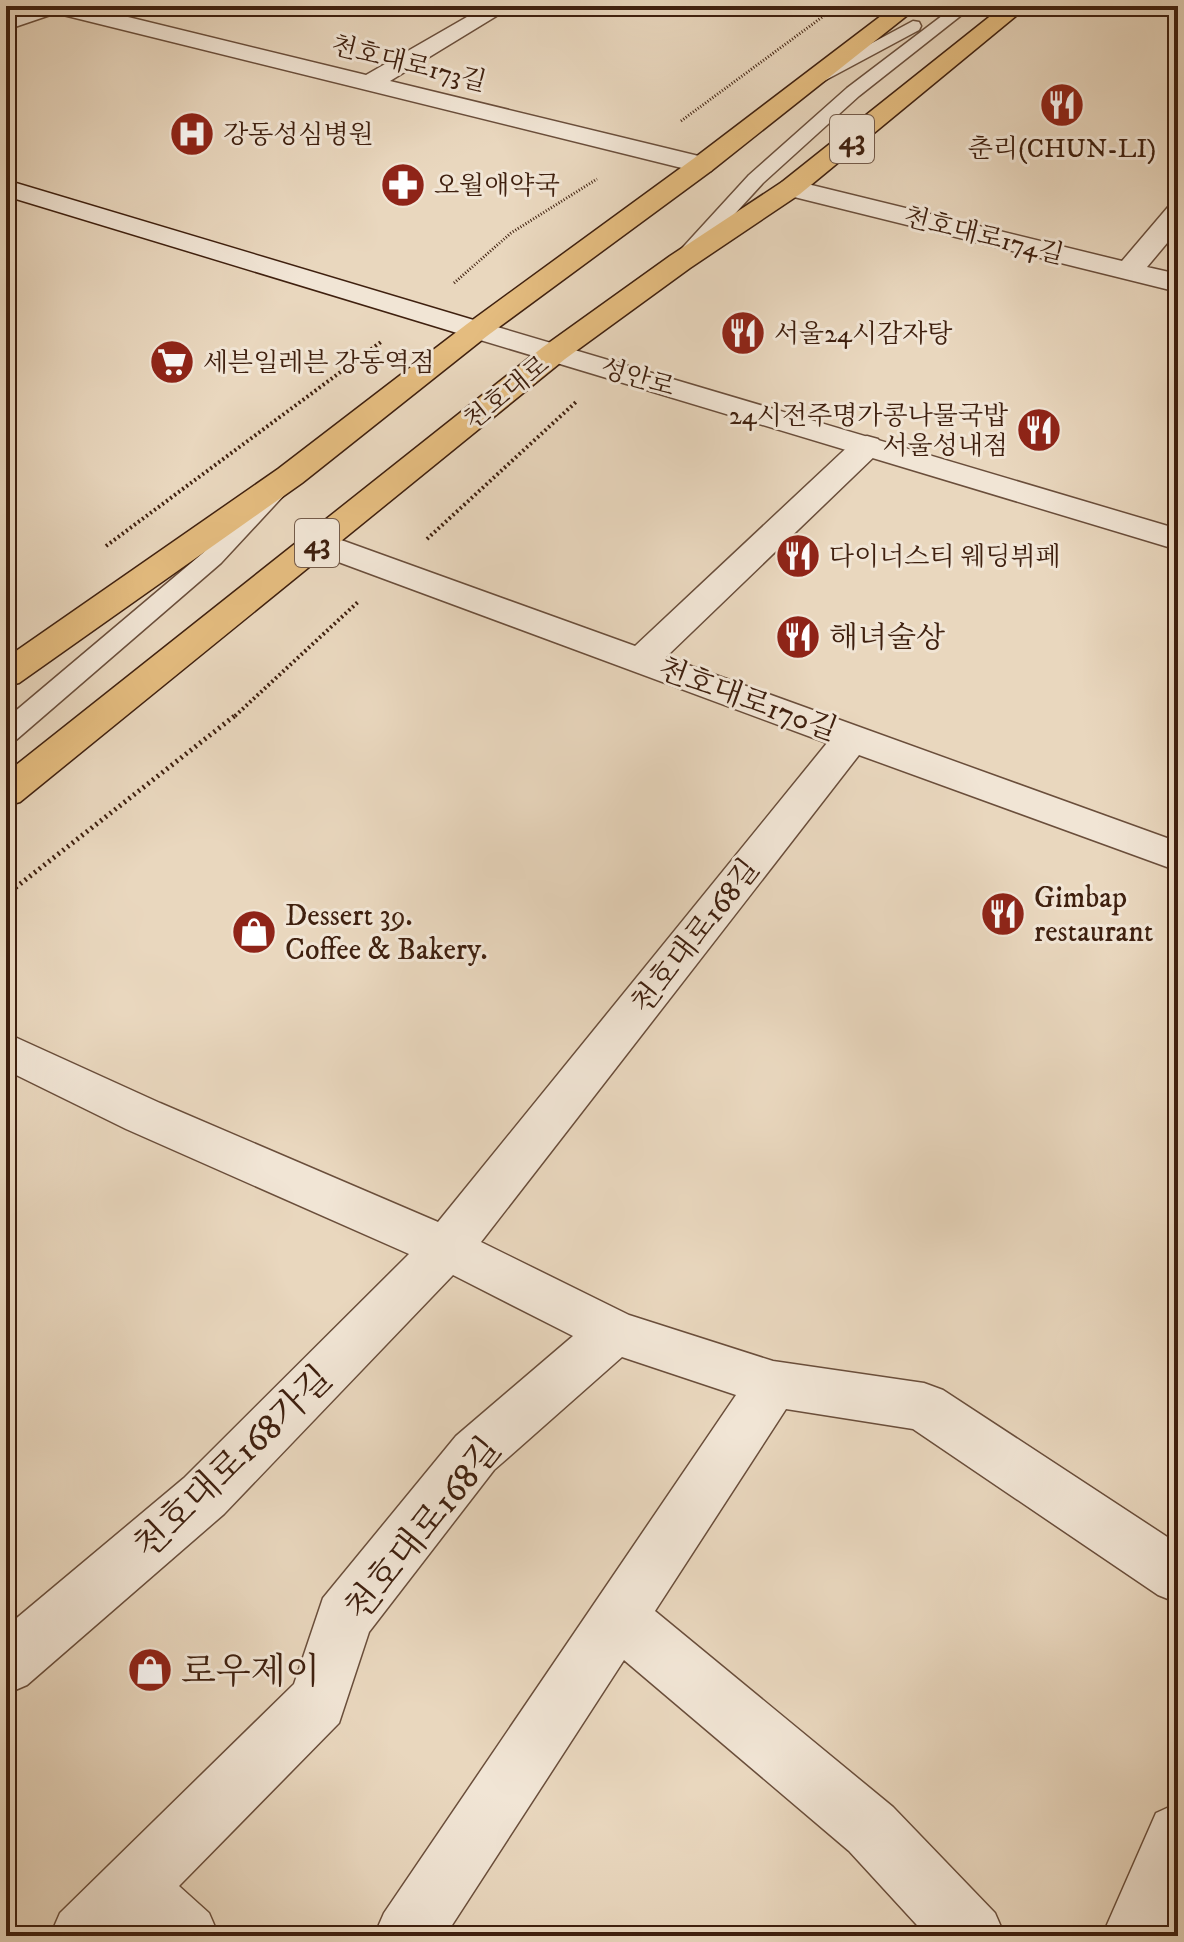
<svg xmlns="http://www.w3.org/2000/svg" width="1184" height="1942" viewBox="0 0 1184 1942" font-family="'IM FELL DW Pica','Noto Serif KR',serif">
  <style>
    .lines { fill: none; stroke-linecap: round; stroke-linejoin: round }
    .service-casing { stroke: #6a4e3b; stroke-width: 3 }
    .minor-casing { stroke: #6a4e3b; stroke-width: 3 }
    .tertiary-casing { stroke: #6a4e3b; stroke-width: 3 }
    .secondary-casing { stroke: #3f200f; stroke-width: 3 }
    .primary-casing { stroke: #3f200f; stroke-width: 3 }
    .path-far2 { stroke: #3f200f; stroke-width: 3; stroke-dasharray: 1 2; stroke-linecap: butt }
    .path-far1 { stroke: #3f200f; stroke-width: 4; stroke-dasharray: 2 3; stroke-linecap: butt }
    .path { stroke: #3f200f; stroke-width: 5; stroke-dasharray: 2 4; stroke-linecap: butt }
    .service { fill: #f1e5d5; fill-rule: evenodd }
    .minor { fill: #f1e5d5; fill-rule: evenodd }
    .tertiary { fill: #f1e5d5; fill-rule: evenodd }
    .secondary { fill: #f1e5d5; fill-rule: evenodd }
    .primary { fill: #e4bc7f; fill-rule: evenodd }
    .labels { text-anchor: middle; stroke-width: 6; stroke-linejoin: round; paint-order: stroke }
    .far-street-label { font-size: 26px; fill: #3f200f; stroke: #f1e5d5 }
    .far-poi-label { font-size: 26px; fill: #3f200f; stroke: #f1e5d5; text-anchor: start }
    .shield { fill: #f1e5d5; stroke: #745b4a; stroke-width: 2 }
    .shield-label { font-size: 28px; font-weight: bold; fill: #3f200f }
    .poi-label { font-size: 30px; fill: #3f200f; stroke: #f1e5d5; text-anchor: start }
    .street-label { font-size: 30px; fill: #3f200f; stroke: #f1e5d5 }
    .near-street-label { font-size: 36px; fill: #3f200f; stroke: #f1e5d5 }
    .near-poi-label { font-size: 36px; fill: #3f200f; stroke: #f1e5d5; text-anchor: start }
  </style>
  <rect width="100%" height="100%" fill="#e9d7be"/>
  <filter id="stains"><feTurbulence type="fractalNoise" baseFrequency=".0025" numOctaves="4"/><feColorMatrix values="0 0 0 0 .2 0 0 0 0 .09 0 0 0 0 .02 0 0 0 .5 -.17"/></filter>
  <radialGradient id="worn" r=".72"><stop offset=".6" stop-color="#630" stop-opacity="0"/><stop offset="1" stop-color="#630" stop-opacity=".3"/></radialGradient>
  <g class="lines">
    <!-- service casing -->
    <g class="service-casing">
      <path id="service" d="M955,6h18l-114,90 -96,87 -76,83h-14l-3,-4 3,-4 76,-83 98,-87z
        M913,21l6,1 2,4 -2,4 -97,52h-12l-3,-4z
        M274,486l9,2 3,5 -65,70 -205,177 -10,3v-24l197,-166 62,-65z"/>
    </g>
    <!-- minor casing -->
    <g class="minor-casing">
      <path id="minor" d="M44,6h39l283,69 120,-69h27l-123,75 321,78 4,6 -4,6 -9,2 -655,-162z
        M791,180l331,81 46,-54 10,-2v25l-31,37 31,7v18l-396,-98 -4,-6 4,-6z
        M867,436l11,3 5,7 -5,7 -212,204 512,185v29l-319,-116 -378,487 148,73 144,46 151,22 19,7 235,154v59l-20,-8 -245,-166 -127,-20 -131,202 238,196 102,106 10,23h-78l-78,-85 -225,-191 -179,276h-71l10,-23 352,-518 -114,-38 -128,113 -125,162 -30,91 -160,163 30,27 10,23h-81l-5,-4 -4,4h-79l10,-23 234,-229 29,-86 133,-162 117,-100 -120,-61 -229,239 -197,171 -21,9v-67l178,-149 225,-224 -283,-125 -120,-59v-37l154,70 278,119 389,-479 -521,-193 -5,-7 5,-7 12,-3 12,3 305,110 221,-207z
        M1178,1803v108l-10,25h-66l54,-123z"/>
    </g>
    <!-- tertiary casing -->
    <g class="tertiary-casing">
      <path id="tertiary" d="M33,6h32l-3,5 -56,19v-15z
        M477,321l701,208v21l-711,-214 -5,-6 5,-6z"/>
    </g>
    <!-- secondary casing -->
    <g class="secondary-casing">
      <path id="secondary" d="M6,180l481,144 5,6 -5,6 -10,3 -10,-3 -461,-140z"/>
    </g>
    <!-- primary casing -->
    <g class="primary-casing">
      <path id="primary" d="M894,6h25l-208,165 -224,165 -185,147 -283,200 -13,3v-28l272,-189 189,-145 226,-165z
        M1003,6h25l-228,188 -110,74 -125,91 -545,443 -14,4v-33l537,-426 127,-91 112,-74z"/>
    </g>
    <!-- path-far2 -->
    <path class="path-far2" d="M681,121l144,-106
      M454,283l57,-50 86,-54"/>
    <!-- path-far1 -->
    <path class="path-far1" d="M427,539l149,-137
      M106,546l275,-204
      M235,716l123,-114"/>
    <!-- path -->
    <path class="path" d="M6,895l231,-181"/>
    <!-- service -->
    <use href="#service" class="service"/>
    <!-- minor -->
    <use href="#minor" class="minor"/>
    <!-- tertiary -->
    <use href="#tertiary" class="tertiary"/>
    <!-- secondary -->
    <use href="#secondary" class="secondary"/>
    <!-- primary -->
    <use href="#primary" class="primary"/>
  </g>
  <!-- icons -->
  <defs>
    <g id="restaurant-disc" transform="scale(2.3)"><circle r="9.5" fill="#8f2418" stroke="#f1e5d5"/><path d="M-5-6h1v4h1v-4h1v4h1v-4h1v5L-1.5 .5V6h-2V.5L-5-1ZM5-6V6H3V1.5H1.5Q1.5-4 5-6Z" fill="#fff"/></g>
    <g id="hospital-disc" transform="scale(2.3)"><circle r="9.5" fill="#8f2418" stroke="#f1e5d5"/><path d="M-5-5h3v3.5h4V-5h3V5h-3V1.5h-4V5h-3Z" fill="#fff"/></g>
    <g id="pharmacy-disc" transform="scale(2.3)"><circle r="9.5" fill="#8f2418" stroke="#f1e5d5"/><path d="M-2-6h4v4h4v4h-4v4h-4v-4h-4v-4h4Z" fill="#fff"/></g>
    <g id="supermarket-disc" transform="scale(2.3)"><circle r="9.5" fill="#8f2418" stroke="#f1e5d5"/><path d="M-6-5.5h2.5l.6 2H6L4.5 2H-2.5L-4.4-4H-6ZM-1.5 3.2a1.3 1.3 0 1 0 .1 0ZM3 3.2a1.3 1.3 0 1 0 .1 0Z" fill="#fff"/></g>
    <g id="shop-disc" transform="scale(2.3)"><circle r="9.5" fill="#8f2418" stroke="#f1e5d5"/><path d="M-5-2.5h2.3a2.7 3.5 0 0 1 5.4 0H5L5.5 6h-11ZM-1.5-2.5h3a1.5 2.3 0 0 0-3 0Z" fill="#fff"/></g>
  </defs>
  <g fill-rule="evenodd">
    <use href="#restaurant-disc" x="1062" y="105"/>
    <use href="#hospital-disc" x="192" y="134"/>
    <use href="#pharmacy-disc" x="403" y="185"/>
    <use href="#restaurant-disc" x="743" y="333"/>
    <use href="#supermarket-disc" x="172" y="362"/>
    <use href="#restaurant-disc" x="1039" y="430"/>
    <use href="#restaurant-disc" x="798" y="556"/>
    <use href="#restaurant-disc" x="798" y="637"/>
    <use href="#restaurant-disc" x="1003" y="914"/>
    <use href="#shop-disc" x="254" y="932"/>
    <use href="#shop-disc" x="150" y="1670"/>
  </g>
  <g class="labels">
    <!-- far-street labels -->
    <g class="far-street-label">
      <text transform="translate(409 63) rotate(14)" y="9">천호대로173길</text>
      <text transform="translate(984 235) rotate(14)" y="9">천호대로174길</text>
      <text transform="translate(638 377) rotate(16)" y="9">성안로</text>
      <text transform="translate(506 392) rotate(-39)" y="9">천호대로</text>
    </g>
    <!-- far-poi labels -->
    <g class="far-poi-label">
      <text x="223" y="143">강동성심병원</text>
      <text x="1062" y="157" text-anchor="middle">춘리(CHUN-LI)</text>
      <text x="434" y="194">오월애약국</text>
      <text x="774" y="342">서울24시감자탕</text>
      <text x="203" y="371">세븐일레븐 강동역점</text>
      <text x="1008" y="424" text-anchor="end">24시전주명가콩나물국밥<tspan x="1008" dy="30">서울성내점</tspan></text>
      <text x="829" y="565">다이너스티 웨딩뷔페</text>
    </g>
    <!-- shield labels -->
    <g class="shield">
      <rect x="830" y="115" width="44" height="48" rx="6"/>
      <rect x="295" y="519" width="44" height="48" rx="6"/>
    </g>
    <g class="shield-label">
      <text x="852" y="149">43</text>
      <text x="317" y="553">43</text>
    </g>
    <!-- poi labels -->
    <g class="poi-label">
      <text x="829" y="647">해녀술상</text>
      <text x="1034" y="907">Gimbap<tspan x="1034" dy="34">restaurant</tspan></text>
      <text x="285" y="925">Dessert 39.<tspan x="285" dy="34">Coffee &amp; Bakery.</tspan></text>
    </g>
    <!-- street labels -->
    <g class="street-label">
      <text transform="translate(748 699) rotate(20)" y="10">천호대로170길</text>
      <text transform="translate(695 936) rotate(-52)" y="10">천호대로168길</text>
    </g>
    <!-- near-street labels -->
    <g class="near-street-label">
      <text transform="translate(232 1461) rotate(-44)" y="13">천호대로168가길</text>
      <text transform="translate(422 1528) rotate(-51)" y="13">천호대로168길</text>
    </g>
    <!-- near-poi labels -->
    <g class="near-poi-label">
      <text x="181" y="1683">로우제이</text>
    </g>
  </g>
  <!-- margin -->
  <rect width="1184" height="1942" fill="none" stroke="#e9d7be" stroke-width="32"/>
  <rect x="8" y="8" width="1168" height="1926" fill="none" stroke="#3f200f" stroke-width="4"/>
  <rect x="16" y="16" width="1152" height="1910" fill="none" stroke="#3f200f" stroke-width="2"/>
  <rect width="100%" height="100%" filter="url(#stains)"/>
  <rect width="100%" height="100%" fill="url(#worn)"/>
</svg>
